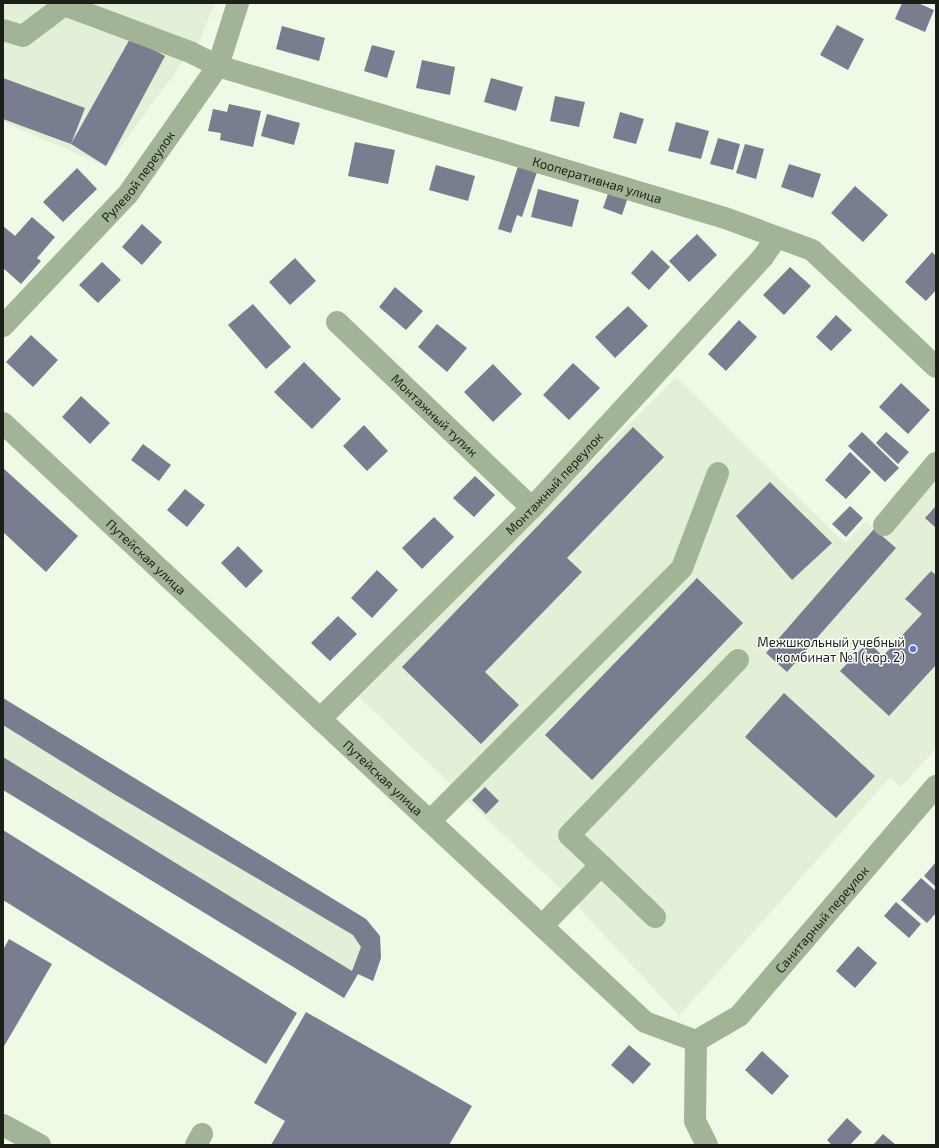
<svg xmlns="http://www.w3.org/2000/svg" width="939" height="1148" viewBox="0 0 939 1148" font-family="'Exo 2',sans-serif">
  <style>
    .built { fill: #e1f0d6 }
    .building { fill: #787e90 }
    .lines { fill: none; stroke-linecap: round; stroke-linejoin: round }
    .minor { stroke: #a2b495; stroke-width: 22 }
    .poi-dot { fill: #5a73e9; stroke: #fff; stroke-width: 1.5 }
    .labels { text-anchor: middle; stroke-width: 3; stroke-linejoin: round; paint-order: stroke }
    .street-label { font-size: 13px; fill: #1b1f18; stroke: #fff }
    .poi-label { font-size: 13px; fill: #1b1f18; stroke: #fff; text-anchor: end }
  </style>
  <rect width="100%" height="100%" fill="#eef9e6"/>
  <!-- built -->
  <path class="built" d="M3,3h212l-15,36 -94,127 -103,-44z
    M676,377l169,166 21,-22 17,15 53,-61v273l-35,39 -11,-10 -211,239 -109,-118 -211,-201z
    M3,698l363,221 14,17 1,22 -8,23 -15,-6 -14,23 -341,-208z"/>
  <!-- building -->
  <path class="building" d="M902,3h16l16,7 -9,22 -30,-13z
    M837,25l27,14 -16,31 -28,-15z
    M282,26l43,12 -6,23 -43,-12z
    M131,37l34,19 -59,110 -35,-22z
    M372,45l23,6 -8,27 -23,-7z
    M422,60l33,7 -5,28 -34,-7z
    M3,78l82,30 -14,36 -68,-25z
    M491,78l32,9 -7,24 -32,-9z
    M555,96l30,6 -6,25 -29,-6z
    M229,104l32,7 -8,36 -33,-7 1,-7 -13,-2 5,-22 14,3z
    M620,112l24,7 -8,25 -23,-6z
    M267,114l33,9 -6,22 -33,-9z
    M676,122l33,9 -8,28 -33,-8z
    M718,138l22,6 -7,26 -23,-6z
    M355,142l40,8 -7,34 -40,-8z
    M745,144l19,5 -8,30 -20,-6z
    M519,163l19,6 -16,48 -5,-2 -6,18 -13,-4z
    M789,164l32,10 -8,24 -32,-11z
    M436,165l39,11 -7,25 -39,-11z
    M77,168l20,21 -34,33 -20,-20z
    M611,185l19,6 -8,24 -19,-7z
    M855,186l33,29 -25,27 -32,-29z
    M538,189l41,11 -7,27 -41,-10z
    M32,217l23,20 -18,21 4,3 -20,23 -18,-16v-42l12,10z
    M142,224l20,18 -20,23 -20,-18z
    M697,234l20,21 -28,27 -20,-21z
    M652,250l18,17 -21,23 -18,-17z
    M932,252l4,4v34l-10,11 -21,-19z
    M295,258l21,23 -26,24 -21,-23z
    M102,262l19,18 -23,23 -19,-18z
    M790,267l21,19 -27,29 -21,-20z
    M395,287l28,24 -17,19 -27,-23z
    M253,304l38,43 -25,22 -38,-44z
    M628,306l20,20 -33,32 -20,-21z
    M836,315l16,15 -21,21 -15,-14z
    M739,320l18,17 -31,34 -18,-17z
    M437,324l30,24 -20,24 -29,-25z
    M31,335l27,25 -25,27 -27,-25z
    M304,362l37,37 -29,30 -38,-37z
    M573,363l27,25 -31,32 -26,-25z
    M493,364l29,30 -29,28 -29,-30z
    M901,383l29,27 -22,24 -29,-27z
    M81,396l29,27 -20,21 -28,-27z
    M364,425l24,26 -21,20 -24,-25z
    M633,427l31,30 -97,101 15,14 -97,100 34,33 -38,39 -79,-77z
    M862,432l37,36 -14,14 -37,-36z
    M886,432l23,20 -11,12 -22,-21z
    M143,444l28,21 -12,16 -28,-21z
    M850,452l21,20 -25,27 -21,-19z
    M3,468l75,68 -32,36 -43,-40z
    M475,476l20,19 -21,22 -21,-19z
    M770,482l62,61 -40,37 -56,-64z
    M185,489l20,16 -18,22 -20,-17z
    M850,506l13,12 -17,19 -14,-13z
    M936,506v22l-11,-10z
    M434,517l20,20 -32,32 -20,-21z
    M874,529l22,19 -109,124 -21,-19z
    M238,546l25,25 -17,17 -25,-25z
    M377,570l21,20 -26,28 -21,-20z
    M931,571l5,4v90l-47,51 -49,-45 28,-29 15,14 39,-42 -17,-15z
    M697,578l46,45 -151,157 -47,-45z
    M338,616l19,18 -27,27 -19,-18z
    M784,693l91,83 -39,42 -91,-81z
    M3,698l363,221 14,17 1,22 -8,23 -15,-7 -14,24 -341,-208v-33l349,214 9,-24 -8,-12 -239,-141 -111,-69z
    M485,787l14,14 -13,13 -14,-14z
    M3,830l294,183 -31,51 -263,-164z
    M936,862v25l-12,-11z
    M921,878l15,13v22l-9,10 -26,-23z
    M896,902l25,22 -12,14 -25,-22z
    M9,939l43,25 -49,84v-98z
    M858,946l19,17 -22,25 -19,-17z
    M306,1012l166,94 -23,39h-178l14,-24 -31,-18z
    M629,1045l22,19 -18,20 -22,-19z
    M762,1051l27,25 -17,19 -27,-25z
    M847,1118l15,14 -12,13h-18l-5,-5z
    M883,1134l13,11h-23z"/>
  <g class="lines">
    <!-- minor -->
    <g class="minor">
      <path id="s1" d="M3,30l20,6 41,-31 126,47 28,14 507,152 87,32 124,117"/>
      <path id="s2" d="M337,322l195,186"/>
      <path id="s3" d="M3,326l125,-132 90,-128 20,-63"/>
      <path id="s4" d="M3,423l642,599 51,19"/>
      <path d="M884,525l52,-62"/>
      <path id="s5" d="M320,719l212,-211 231,-251 13,-19"/>
      <path d="M430,821l252,-253 36,-95"/>
      <path d="M601,865l-32,-30 169,-175"/>
      <path d="M542,926l59,-61 54,52"/>
      <path id="s6" d="M696,1041l43,-25 197,-230"/>
      <path d="M696,1041l-1,80 12,24"/>
      <path d="M3,1125l37,20"/>
      <path d="M196,1145l6,-11"/>
    </g>
  </g>
  <!-- markers -->
  <circle class="poi-dot" cx="913" cy="649" r="4"/>
  <g class="labels">
    <!-- street labels -->
    <g class="street-label">
      <text dy="5" stroke="none"><textPath href="#s3" startOffset="202">Рулевой переулок</textPath></text>
      <text dy="5" stroke="none"><textPath href="#s1" startOffset="634">Кооперативная улица</textPath></text>
      <text dy="5" stroke="none"><textPath href="#s2" startOffset="135">Монтажный тупик</textPath></text>
      <text dy="5" stroke="none"><textPath href="#s5" startOffset="332">Монтажный переулок</textPath></text>
      <text dy="5" stroke="none"><textPath href="#s4" startOffset="196">Путейская улица</textPath></text>
      <text dy="5" stroke="none"><textPath href="#s4" startOffset="520">Путейская улица</textPath></text>
      <text dy="5" stroke="none"><textPath href="#s6" startOffset="177">Санитарный переулок</textPath></text>
    </g>
    <!-- poi labels -->
    <g class="poi-label">
      <text x="905" y="647">Межшкольный учебный<tspan x="905" dy="15">комбинат №1 (кор. 2)</tspan></text>
    </g>
  </g>
  <!-- border -->
  <rect width="939" height="1148" fill="none" stroke="#1b1f18" stroke-width="8"/>
</svg>
